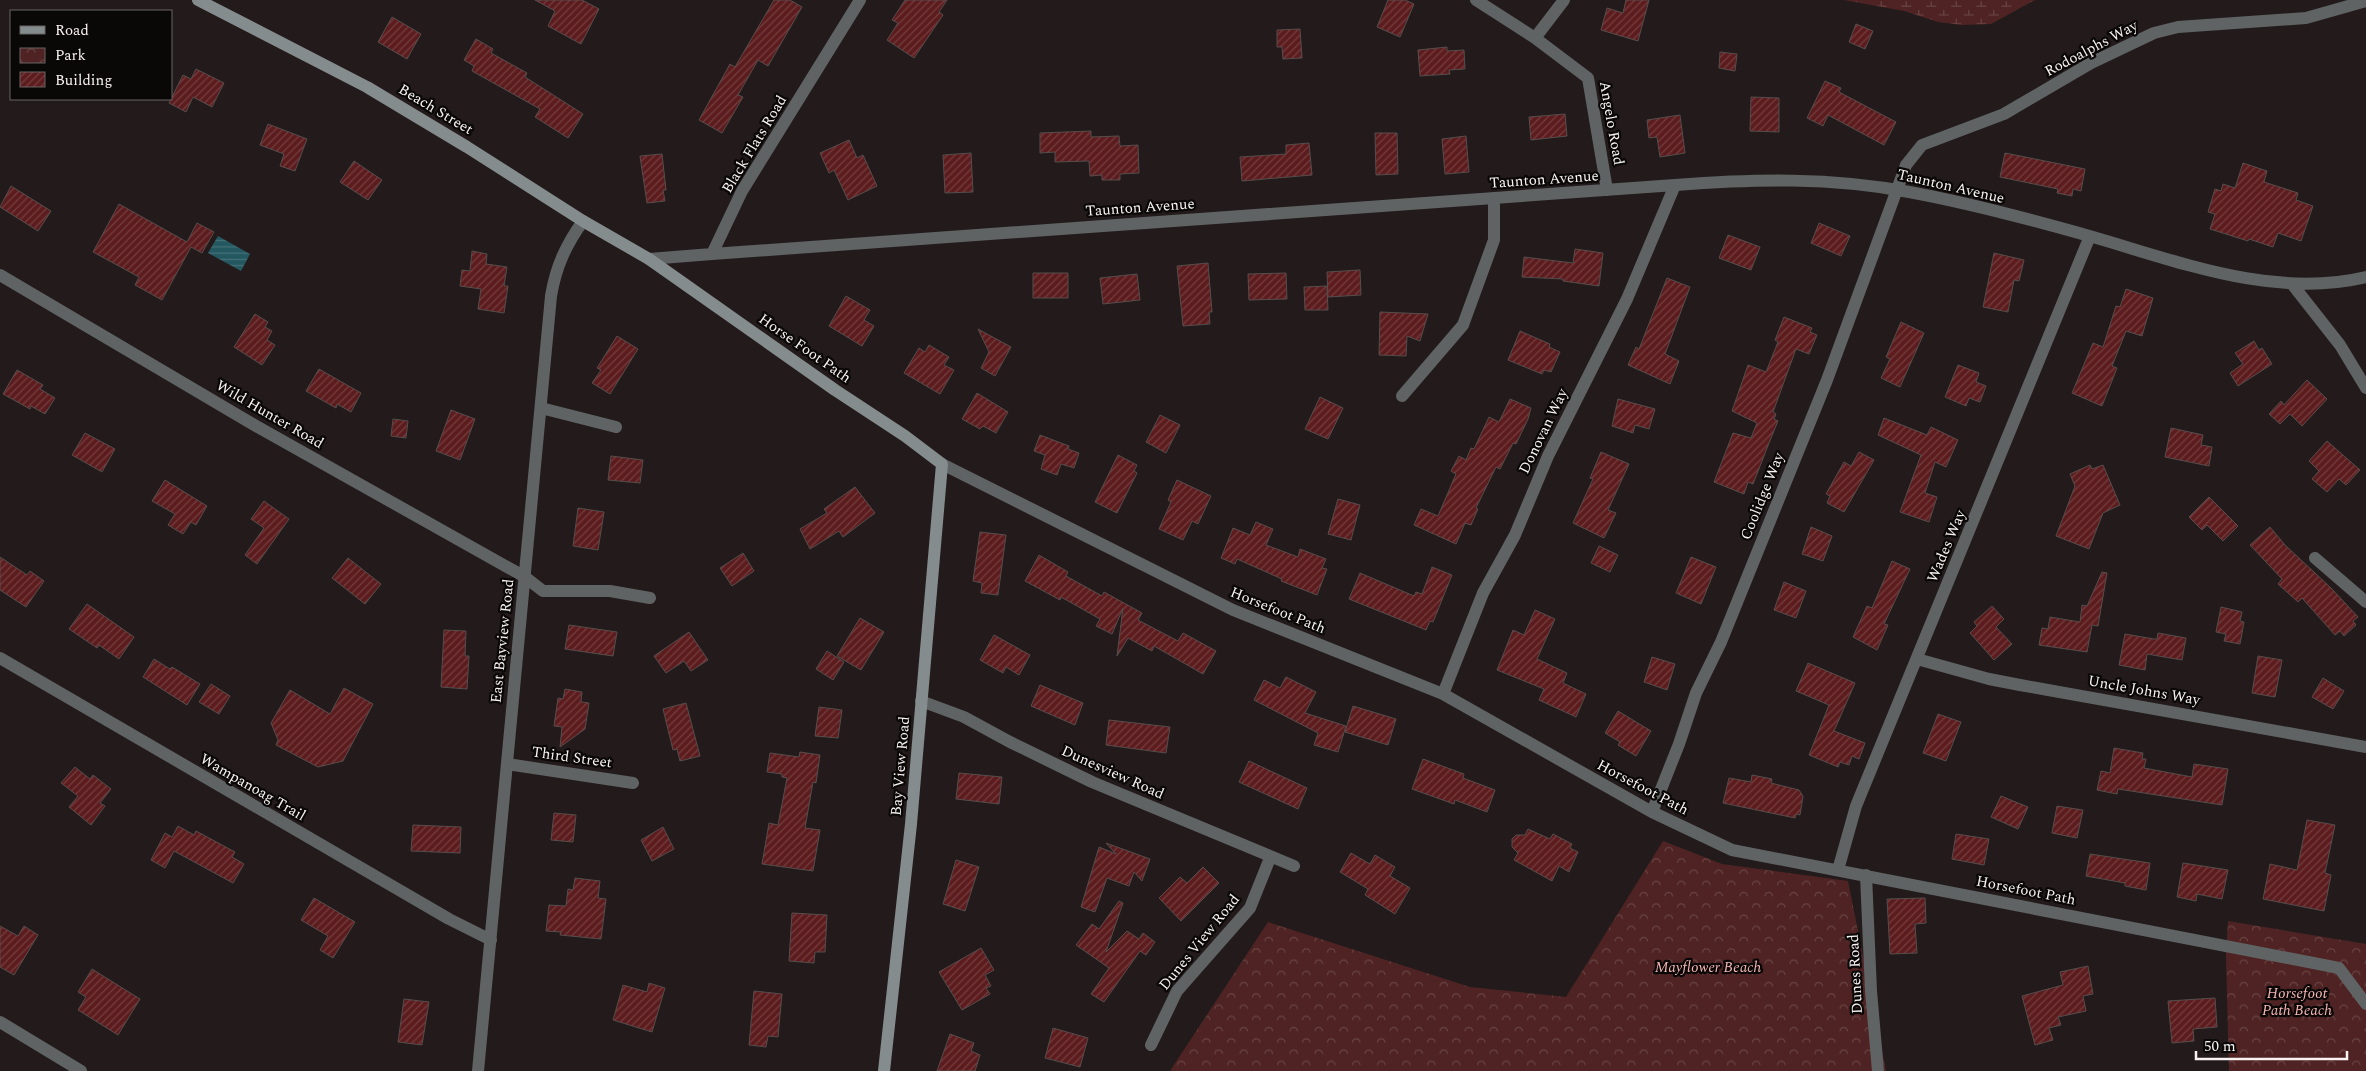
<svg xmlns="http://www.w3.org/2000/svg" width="2366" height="1071" viewBox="0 0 2366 1071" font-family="Spectral,serif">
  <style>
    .wetland { fill: url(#wetland-marsh) }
    .park { fill: url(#park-crowns) }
    .water { fill: url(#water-rules) }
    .building { fill: url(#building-hatch); stroke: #564d4c }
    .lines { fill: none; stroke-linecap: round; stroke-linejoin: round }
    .street { stroke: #5f6364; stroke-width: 12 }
    .secondary { stroke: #858c8d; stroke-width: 12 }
    .labels { text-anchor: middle; stroke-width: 4.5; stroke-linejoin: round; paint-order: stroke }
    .street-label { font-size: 15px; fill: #f8f3f2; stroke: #0a0707 }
    .park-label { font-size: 15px; font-style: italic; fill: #f5b5b2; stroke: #0a0707 }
  </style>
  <defs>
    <pattern id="wetland-marsh" width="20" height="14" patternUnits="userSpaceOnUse" patternTransform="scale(1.25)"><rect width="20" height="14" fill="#4f2323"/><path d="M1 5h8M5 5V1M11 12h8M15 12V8" fill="none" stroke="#694343"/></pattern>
    <pattern id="park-crowns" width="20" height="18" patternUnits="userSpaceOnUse" patternTransform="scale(1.25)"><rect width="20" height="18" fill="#4f2323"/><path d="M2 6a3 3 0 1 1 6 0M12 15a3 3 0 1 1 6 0" fill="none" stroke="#694343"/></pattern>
    <pattern id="water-rules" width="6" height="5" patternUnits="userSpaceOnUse" patternTransform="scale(1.25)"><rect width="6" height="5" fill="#245861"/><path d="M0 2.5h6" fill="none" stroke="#457078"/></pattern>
    <pattern id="building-hatch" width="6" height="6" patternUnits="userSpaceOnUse" patternTransform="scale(1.25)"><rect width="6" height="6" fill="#5c1c1e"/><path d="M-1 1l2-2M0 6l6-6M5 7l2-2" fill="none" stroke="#743d3f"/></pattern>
  </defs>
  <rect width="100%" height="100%" fill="#231b1b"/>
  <!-- wetland -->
  <path class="wetland" d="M1844,0h191l-44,24 -29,1 -24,-3 -34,-11z"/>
  <!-- park -->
  <path class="park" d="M1663,841l59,23 126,17 38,190h-716l98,-149 202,65 96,10z
    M2228,921l138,23v127h-137l-3,-116z"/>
  <!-- water -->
  <path class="water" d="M218,236l32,18 -9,17 -33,-18z"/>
  <!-- building -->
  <path class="building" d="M535,0h47l17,9 -18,35 -33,-18 7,-15z
    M774,0h16l12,7 -34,59 -10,-6 -20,35 5,2 -21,36 -23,-13 31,-56 5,3z
    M905,0h42l-8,12 4,3 -29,43 -27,-18 11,-17 -6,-3z
    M1388,0h17l9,4 -14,33 -23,-10z
    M1626,0h23l-11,41 -37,-11 6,-22 16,5z
    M392,17l29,17 -14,25 -29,-17z
    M1856,24l17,7 -8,18 -16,-7z
    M1300,29l2,29 -19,1 -1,-12h-5v-17z
    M476,39l17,10 -2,4 36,20 -2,4 58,37 -15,24 -33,-21 5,-8 -68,-38 2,-5 -10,-6z
    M1447,47v4l17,-1 1,19 -16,1 1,4 -30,2 -2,-26z
    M1720,52l17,2 -2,17 -16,-3z
    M196,69l28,14 -12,24 -19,-10 -7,15 -17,-9 14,-28 8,4z
    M1825,81l16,7 -2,4 57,30 -12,23 -56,-30 -5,11 -16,-8z
    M1751,97l28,1v34l-29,-1z
    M1565,114l2,22 -36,4 -2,-23z
    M1680,115l5,38 -25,4 -3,-20 -8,1 -2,-18z
    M268,124l39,15 -12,32 -15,-5 4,-12 -24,-9z
    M1091,131v6l28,-1 1,10 18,-1 1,28 -19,1v6h-18v-5l-12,1 -1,-15 -34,1v-10l-15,1v-20z
    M1375,133h22l1,41 -22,1z
    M1466,136l3,36 -24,2 -3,-35z
    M849,140l8,18 6,-3 14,31 -29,14 -14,-30 -5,3 -9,-20z
    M1309,143l3,32 -70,6 -2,-24 46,-3v-9z
    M971,153l2,39 -28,1 -2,-38z
    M2005,153l80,16 -4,22 -8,-2 -1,7 -15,-3 1,-4 -58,-12z
    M662,154l4,36h-3l2,11 -18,2 -7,-47z
    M354,161l28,19 -14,20 -28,-18z
    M2243,163l24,8 -3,11 34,11 -2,7 17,6 -12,35 -23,-8 -5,14 -24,-8 -1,2 -38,-12 5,-15 -7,-2 7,-23 6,2 2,-7 12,4z
    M11,186l40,25 -13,20 -38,-24z
    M119,204l68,38 10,-19 17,9 -12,21 -11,-6 -29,53 -27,-15 4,-8 -46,-25z
    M1819,223l31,13 -9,20 -30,-13z
    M1728,235l32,12 -9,23 -32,-12z
    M1575,249l28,4 -4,33 -36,-5v-2l-41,-2 2,-20 49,6z
    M472,251l15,3 -1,10 21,3 -3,19h4l-4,27 -26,-4 3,-20 -21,-3 2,-16 8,1z
    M1994,253l30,7 -5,21 -5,-1 -6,32 -25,-5z
    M1208,263l4,49h-3l1,12 -27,2 -6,-60z
    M1360,270l1,25 -33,2 -1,-25z
    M1033,273h35v25h-35z
    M1286,273l1,26 -38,1 -1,-26z
    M1137,274l3,26 -37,4 -3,-26z
    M1667,278l23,9 -25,67 14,7 -9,23 -42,-19 8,-18 3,2z
    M1327,286l1,24h-23l-1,-23z
    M2126,289l27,9 -11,38 -16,-5 -14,35 5,2 -15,38 -30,-13 21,-50 10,4 13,-41 4,1z
    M846,296l24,14 -6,10 10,6 -12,20 -33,-20z
    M1380,312l48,2 -8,27 -13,-5 -1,20 -27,-1z
    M255,314l13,8 -3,5 7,4 -5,9 8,5 -13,20 -28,-18z
    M1784,317l28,11 -2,4 7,3 -8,19 -13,-5 -23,63 3,2 -2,5 4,2 -7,17 -18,46 -5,-2 -4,12 -30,-12 19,-49 18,5 6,-15 -25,-12 16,-46 18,7 12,-30 -3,-2z
    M1901,322l23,11 -24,54 -19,-9 9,-19 -4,-2z
    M978,329l33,18 -16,29 -14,-8 8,-16z
    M1520,331l30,13 -1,3 11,5 -9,20 -7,-2 -2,4 -34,-14z
    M617,336l21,13 -28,45 -18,-11 9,-13 -4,-2z
    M2254,341l5,9 3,-2 10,16 -34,22 -8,-13 13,-9 -8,-11z
    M929,345l20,12 -5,8 10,5 -14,24 -36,-21 15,-25 6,4z
    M1958,365l21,8 -3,9 10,4 -6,16 -11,-4 -3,8 -21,-9z
    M319,369l42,24 -10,19 -14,-8 -1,4 -30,-17z
    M17,370l26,15 -3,4 15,9 -10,16 -14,-8 -1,3 -27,-15z
    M2307,380l20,19 -25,27 -12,-12 -10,10 -11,-10 12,-13 3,4z
    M977,393l31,19 -12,21 -13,-7 -3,3 -18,-10z
    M1320,397l23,11 -15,31 -23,-10z
    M1510,399l21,9 -3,11 -12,25 -3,-1 -13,26 -4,-2 -20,41 2,1 -7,16 -6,-2 -9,21 -42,-19 7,-16 17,7 18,-42 -5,-3 8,-15 7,4 5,-12 3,1 15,-32 10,5z
    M1618,399l37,10 -6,20 -14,-4 -2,8 -21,-7z
    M451,410l24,9 -15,41 -24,-9z
    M1160,415l20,10 -14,28 -20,-11z
    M1884,418l43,17 4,-8 27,13 -12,27 -11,-5 -10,31 12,4 -8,25 -29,-10 21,-57 -43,-20z
    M393,419l15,2 -2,17 -15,-2z
    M2171,428l32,7 -2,10 11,2 -3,19 -44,-9z
    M85,433l30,16 -13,23 -30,-17z
    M1040,435l29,11 -1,3 11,4 -5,15 -13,-4 -4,11 -16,-6 4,-14 -11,-4z
    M2327,441l33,29 -14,15 -7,-6 -12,13 -15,-13 7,-8 -10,-10z
    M1601,452l28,12 -21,46 8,3 -12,25 -31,-15 20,-44 -3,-1z
    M1859,452l15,8 -30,52 -17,-9 3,-7 -4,-2 18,-32 7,4z
    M1118,455l19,10 -3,6 3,2 -20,40 -22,-11z
    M611,456l32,4 -3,23 -32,-3z
    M2090,465l2,4 11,-4 17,40 -17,8 -14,36 -33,-13 19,-50 -5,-12z
    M165,480l42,26 -11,19 -5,-3 -8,12 -15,-9 7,-11 -23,-13z
    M1177,480l34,16 -13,28 -6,-3 -9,19 -24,-11 12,-27 -3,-2z
    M855,487l20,26 -32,24 -4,-6 -29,18 -10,-20 27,-16 -3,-4z
    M2209,497l29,29 -15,15 -16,-16 -5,5 -13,-13z
    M1338,499l22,6 -9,35 -23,-6z
    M264,501l25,18 -32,45 -12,-9 19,-27 -13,-9z
    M578,508l26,4 -6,38 -25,-4z
    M1256,522l17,7 -7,16 32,12 2,-8 26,10 -4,9 5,1 -10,26 -36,-14 1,-2 -45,-20 -2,5 -14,-6 12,-30 17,7z
    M1811,527l21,9 -9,25 -21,-7z
    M2270,527l15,18 46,43 27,29 -5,4 3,4 -12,11 -4,-5 -5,4 -33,-37 -4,4 -20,-18 4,-5 -32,-34z
    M980,532l26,3 -8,60 -17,-2 1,-10 -9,-2z
    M1599,546l19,9 -8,17 -19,-9z
    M743,553l11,18 -22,15 -12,-18z
    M1039,555l29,17 -2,4 36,20 2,-4 38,21 -4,7 40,21 5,-8 33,18 -13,23 -49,-28 -2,5 -24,-13 -11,18 6,-48 -11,26 -16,-8 4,-7 -39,-22 -1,3 -35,-19z
    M0,557l27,18 3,-4 14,10 -18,26 -26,-17z
    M1691,557l25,10 -15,37 -25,-11z
    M348,558l33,26 -16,20 -33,-26z
    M1892,561l18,8 -26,55 4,1 -11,25 -24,-13 14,-31 5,2z
    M1432,567l20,8 -19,47 -3,-1 -4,9 -77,-31 11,-26 54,23 2,-4 6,2z
    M2102,572l5,1 -9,53 -6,-1 -5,27 -48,-7 3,-17 6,1 2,-12 30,5 2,-17 5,1z
    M1784,582l22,9 -10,27 -22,-8z
    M87,604l47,33 -15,22 -20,-14 -2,3 -28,-19z
    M1992,606l12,13 -8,8 16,17 -18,16 -24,-27 7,-7 -3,-4z
    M2221,607l21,5 -2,9 4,1 -4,22 -16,-3 2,-7 -10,-2z
    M1535,610l20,9 -18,40 30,14 -4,10 23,11 -10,23 -37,-17 5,-11 -47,-19 16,-40 11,5z
    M860,618l24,14 -23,38 -24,-14z
    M569,625l48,7 -4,24 -48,-7z
    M444,630l22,1 -1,25h4l-2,33 -26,-2z
    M689,632l19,28 -17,11 -7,-10 -18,12 -12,-17z
    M2158,633l28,5 -4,22 -35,-6 -2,16 -26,-5 6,-31 29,5h3z
    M994,635l36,20 -11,20 -13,-8 -3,6 -23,-13z
    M827,651l17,11 -11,18 -17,-11z
    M2258,656l24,4 -7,37 -23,-4z
    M1652,657l23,7 -8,26 -23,-8z
    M154,659l16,10 2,-2 28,17 -13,21 -44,-28z
    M1808,663l47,20 -21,48 31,12 -6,16 -7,-3 -3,9 -9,-3 -2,5 -29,-12 20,-50 -33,-14z
    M1286,677l30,15 -11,21 41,13 -8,26 -24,-7 4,-12 -64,-33 10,-20 16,8z
    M2323,678l21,13 -11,18 -21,-12z
    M211,684l19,12 -11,18 -20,-12z
    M1040,685l43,18 -8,22 -44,-19z
    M344,688l29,16 -30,57 -25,6 -42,-22 2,-5 -7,-17 19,-33 40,24z
    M565,689l17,3 -1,10 8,1 -4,26 -25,18 2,-20 -8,-1 4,-28 5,1z
    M686,703l14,53 -20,5 -3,-12 -4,1 -10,-41z
    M1353,706l43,13 -8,26 -43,-13z
    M819,707l23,3 -4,28 -23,-2z
    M1618,711l33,20 -15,25 -18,-11 2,-3 -15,-9z
    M1938,714l23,8 -15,39 -23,-8z
    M1109,720l61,7 -4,26 -60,-8z
    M2114,748l29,5 -1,6h4l-2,9 48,9 2,-13 34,5 -6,36 -104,-16 -1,5 -20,-4 4,-19 9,2z
    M800,752l20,3 -4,28 -3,-1 -8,46 15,2 -7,41 -51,-7 7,-41 9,2 9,-47 -5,-1v-3l-15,-2 3,-19 29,4z
    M1423,759l41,15 -1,4 32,12 -8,22 -32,-12 -1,4 -42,-15z
    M1249,761l58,27 -9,21 -59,-27z
    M75,767l15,12 3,-4 18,14 -11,14 5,3 -14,19 -22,-18 9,-11 -17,-13z
    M959,773l43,4 -3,27 -43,-5z
    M1752,775l20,4 -1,4 28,7 4,6 -3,19 -4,-1 -1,4 -72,-15 6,-25 22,4z
    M2001,796l27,11 -10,22 -27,-12z
    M2057,806l26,4 -6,28 -25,-5z
    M554,813l22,2 -3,27 -22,-2z
    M2307,820l28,5 -10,48 6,2 -7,36 -61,-12 7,-35 27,6z
    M413,825l48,2 -1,26 -49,-2z
    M178,826l16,9 2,-4 39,21 -3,5 12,7 -11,19 -59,-32 -9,17 -14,-8 14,-27 7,4z
    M663,827l11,22 -22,12 -11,-21z
    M1528,829l22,10 3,-5 19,10 -2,4 8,4 -9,20 -10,-6 -7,15 -38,-21 4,-7 -6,-6v-8l4,-4h9z
    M1956,834l33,5 -5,26 -32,-6z
    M1106,843l44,16 -8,22 -8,-9 -5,14 -22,-8 -12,34 -14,-5 18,-60 17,7z
    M1351,853l19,11 5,-9 20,12 -5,9 20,12 -15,26 -30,-19 3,-6 -28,-17z
    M2090,854l60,9 -4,27 -21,-4v-3l-39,-7z
    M956,860l23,7 -14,44 -22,-7z
    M2183,863l45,7 -6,29 -25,-5 -1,7 -19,-4z
    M1203,867l16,16 -38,38 -22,-23 21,-21 7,6z
    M575,878l25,3 -2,17 8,1 -5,40 -41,-4 1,-3 -15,-1 3,-26 17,1 2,-17 5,1z
    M314,898l41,24 -22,36 -13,-8 8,-14 -27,-16z
    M1925,898l1,25 -11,1 2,29 -27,1 -3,-55z
    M1119,901l4,2 -17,49 21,-21 12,8 4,-6 12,9 -9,13 -6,-4 -36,51 -13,-8 18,-26 -33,-23 16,-21 7,5z
    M792,913l35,2 -2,37h-10l-1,11 -25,-2z
    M0,926l18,10 6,-10 14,9 -24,40 -14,-8z
    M981,948l13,22 -9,5 6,11 -5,2 4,6 -28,16 -23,-38z
    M2088,966l5,28 -10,2 3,15 -28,6 3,8 -12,3 4,12 -18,5 -13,-49 41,-11 -3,-13z
    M92,969l48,30 -22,36 -40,-25 8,-13 -8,-5z
    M649,983l16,5 -13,44 -39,-12 10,-35 24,7z
    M754,991l28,3 -4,43 -10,-1 -2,11 -17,-2z
    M2215,998l2,29 -24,2 1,12 -22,2 -4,-42z
    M404,999l25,3 -7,43 -24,-3z
    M1053,1028l35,10 -8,29 -35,-9z
    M950,1034l24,9 -3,8 9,4 -5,16h-38z"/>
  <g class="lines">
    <!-- street -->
    <path class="street" d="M1476,0l59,38 53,40 19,112
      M1535,38l29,-38
      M712,254l963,-69c79,-6 156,-8 234,7 61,11 124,28 184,45 87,25 181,62 273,40
      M649,259l63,-5 30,-63 118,-191
      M0,275l256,151 269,151 18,14h67l40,7
      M2292,284l48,61 26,43
      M1402,396l61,-71 31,-85v-42
      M541,408l75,19
      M942,464l291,146 210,84 209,118 80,38 607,118 27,36
      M2315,558l51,44
      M0,658l449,261 42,21
      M1917,659l72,20 31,6 346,62
      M1443,694l40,-101 32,-58 33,-79 79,-157 48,-114
      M921,701l43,16 46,25 82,40 202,84
      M507,764l126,19
      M1652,812l27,-68 17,-51 25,-51 106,-262 79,-215 16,-20 82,-31 87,-51 63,-30 24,-6 128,-9 60,-17
      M1838,870l18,-64 234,-570
      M1866,875l5,116 7,80
      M0,1022l81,49
      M1151,1045l26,-54 73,-83 20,-50
      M478,1071l73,-775c5,-30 15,-51 32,-75"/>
    <!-- secondary -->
    <path class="secondary" d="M198,0l169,87 100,60 116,74 66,38 186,131 70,46 37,28 -31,360 -27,247"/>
  </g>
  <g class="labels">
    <!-- street labels -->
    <g class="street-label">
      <text transform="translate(2091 48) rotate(-28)" y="5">Rodoalphs Way</text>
      <text transform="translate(436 109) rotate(31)" y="5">Beach Street</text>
      <text transform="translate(1612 123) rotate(80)" y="5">Angelo Road</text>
      <text transform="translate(754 144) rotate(-59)" y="5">Black Flats Road</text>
      <text transform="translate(1544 179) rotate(-4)" y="5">Taunton Avenue</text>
      <text transform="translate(1951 186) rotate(13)" y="5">Taunton Avenue</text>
      <text transform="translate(1140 207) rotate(-4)" y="5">Taunton Avenue</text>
      <text transform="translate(805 348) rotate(35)" y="5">Horse Foot Path</text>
      <text transform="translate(270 414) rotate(30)" y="5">Wild Hunter Road</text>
      <text transform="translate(1543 431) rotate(-64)" y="5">Donovan Way</text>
      <text transform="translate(1762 496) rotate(-68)" y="5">Coolidge Way</text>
      <text transform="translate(1946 546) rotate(-67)" y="5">Wades Way</text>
      <text transform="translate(1278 610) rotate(22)" y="5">Horsefoot Path</text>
      <text transform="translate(502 641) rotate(-84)" y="5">East Bayview Road</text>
      <text transform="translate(2144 690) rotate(10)" y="5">Uncle Johns Way</text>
      <text transform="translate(572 757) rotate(8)" y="5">Third Street</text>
      <text transform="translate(900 766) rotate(-85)" y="5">Bay View Road</text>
      <text transform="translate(1113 772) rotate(24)" y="5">Dunesview Road</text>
      <text transform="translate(253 787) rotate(30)" y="5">Wampanoag Trail</text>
      <text transform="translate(1643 787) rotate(28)" y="5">Horsefoot Path</text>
      <text transform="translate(2026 890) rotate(11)" y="5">Horsefoot Path</text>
      <text transform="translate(1199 942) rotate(-51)" y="5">Dunes View Road</text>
      <text transform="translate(1855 974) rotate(-93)" y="5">Dunes Road</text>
    </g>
    <!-- park labels -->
    <g class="park-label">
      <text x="1708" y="972">Mayflower Beach</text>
      <text x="2297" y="998">Horsefoot<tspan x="2297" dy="17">Path Beach</tspan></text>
    </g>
  </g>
  <!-- legend -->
  <rect x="10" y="10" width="162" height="90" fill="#0a0707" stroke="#696565"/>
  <rect x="20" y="26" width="25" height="8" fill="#858c8d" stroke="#696565"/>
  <text x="55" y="35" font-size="15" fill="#f8f3f2">Road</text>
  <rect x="20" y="48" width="25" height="15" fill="url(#park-crowns)" stroke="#696565"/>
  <text x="55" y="60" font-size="15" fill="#f8f3f2">Park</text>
  <rect x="20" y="72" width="25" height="15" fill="url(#building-hatch)" stroke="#696565"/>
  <text x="55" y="85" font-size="15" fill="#f8f3f2">Building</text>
  <!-- scale -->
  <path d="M2196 1051v8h151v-8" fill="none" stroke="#f8f3f2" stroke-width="2.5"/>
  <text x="2204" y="1051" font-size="15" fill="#f8f3f2" stroke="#0a0707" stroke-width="4" paint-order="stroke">50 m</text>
</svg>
